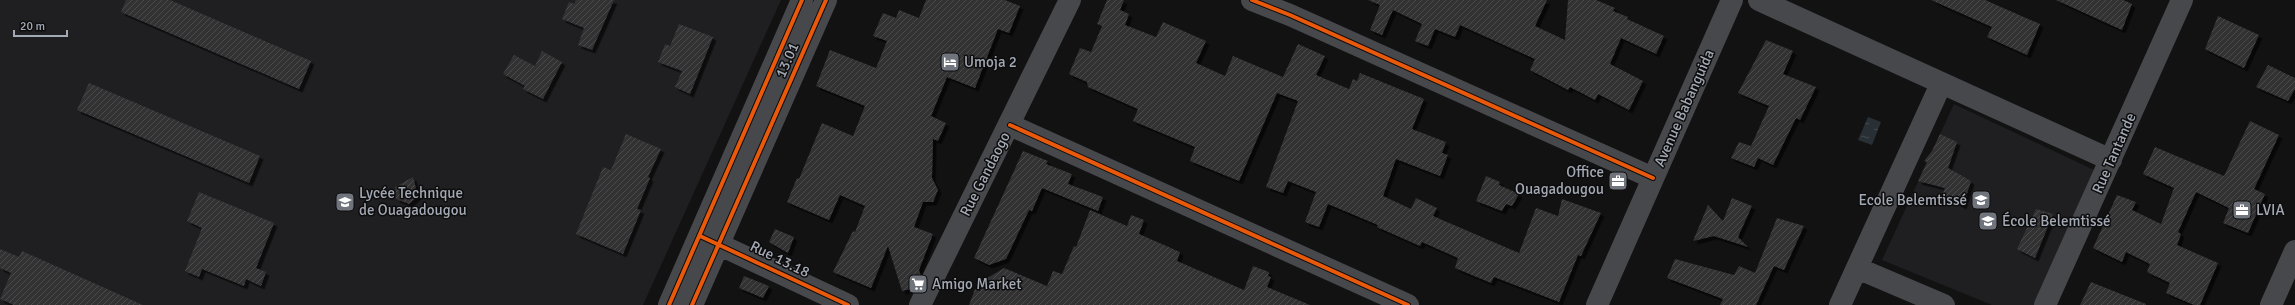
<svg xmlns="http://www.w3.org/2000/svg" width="2295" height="305" viewBox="0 0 2295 305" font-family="Signika,sans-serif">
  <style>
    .built { fill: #1f1f21 }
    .water { fill: url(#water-ripples) }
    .building { fill: url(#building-hatch); filter: url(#shadow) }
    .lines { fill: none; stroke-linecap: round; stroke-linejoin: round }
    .minor { stroke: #47484b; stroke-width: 22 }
    .cycleway-casing { stroke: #0d0d0e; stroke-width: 6 }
    .cycleway { stroke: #e8590c; stroke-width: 4 }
    .labels { text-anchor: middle; stroke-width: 3; stroke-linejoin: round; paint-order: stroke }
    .street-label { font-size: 15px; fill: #a3a9b4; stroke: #0d0d0e }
    .poi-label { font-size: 15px; fill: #a3a9b4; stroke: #0d0d0e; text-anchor: start }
  </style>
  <defs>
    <pattern id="water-ripples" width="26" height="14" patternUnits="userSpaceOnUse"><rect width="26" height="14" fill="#283035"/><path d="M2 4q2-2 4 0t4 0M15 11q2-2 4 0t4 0" fill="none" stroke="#444b50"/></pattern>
    <pattern id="building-hatch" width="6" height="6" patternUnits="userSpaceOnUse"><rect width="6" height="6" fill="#313133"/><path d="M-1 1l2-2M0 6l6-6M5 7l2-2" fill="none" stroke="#4c4c4e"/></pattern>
    <filter id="shadow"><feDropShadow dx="3.5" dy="3.5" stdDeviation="0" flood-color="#0009"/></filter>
  </defs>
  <rect width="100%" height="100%" fill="#121213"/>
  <!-- built -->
  <path class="built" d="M0,0h781l-138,305h-643z
    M1954,104l140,66 -51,135h-51l-110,-45z"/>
  <!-- water -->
  <path class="water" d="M1868,117l13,5 -9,23 -14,-5z"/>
  <!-- building -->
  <path class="building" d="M126,0h44l141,61 -12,28 -178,-77z
    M576,0h38l-22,50 -14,-5 6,-17 -22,-9 7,-17 5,2z
    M926,0h79l15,6 -11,27 -11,-4 -23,59 -28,-11 -16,39 15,7 -8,18 -5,-2 -1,39 6,12 -5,12h-10l-9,25 19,7 -14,36 2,6 -6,12 -13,3 -14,-45 -17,42 -38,-16 20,-41 2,1 10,-26 -25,-11 -11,25 -42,-18 10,-24 2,1 23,-56 31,13 12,-30 -49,-20 14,-36 46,18 11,-27 -14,-5 10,-23 13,5 3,-8 20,8z
    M1107,0h17l-4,10 9,4 -4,11 31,12 7,-15 43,19 -10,22 29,13 8,-20 50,21 15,-33 27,12 -9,19 33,14 4,-10 4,2 3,-8 64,26 -12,30 34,13 -4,11 6,2 -8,21 -44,-17 -13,37 28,13 5,-11 21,10 -4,8 86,37 17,-45 22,8 4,-17 39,14 -20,43 -3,-1 -19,47 -65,-25 -3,6 -36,-15 3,-10 -36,-16 -2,4 -43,-19 1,-2 -50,-21 -9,23 -14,-5 11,-30 -28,-11 -5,12 -17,-6 32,-86 -21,-8 -38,88 -49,-20 5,-14 -62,-26 5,-12 -50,-22 -1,-5 -18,-8 11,-26 11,4 11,-26 -5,-2z
    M1368,0h179l-12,26 30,14 3,-40h28l19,8 -2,3 15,6 -1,2 37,17 -8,18 -35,-16 -11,26 33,17 -14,29 -31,-16 -3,6 -25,-13 -2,3 -38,-20 5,-11 -75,-34 -5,12 -20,-8 -7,17 -13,-5 7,-17 -29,-14 -11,25 -12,-5 10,-25z
    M1931,0h54l55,24 -13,31 -40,-18 5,-10z
    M2056,0h67l9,4 -10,26z
    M2218,16l41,19 -15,33 -39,-19z
    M679,24l34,13 -23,57 -15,-7 7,-16 -24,-9 7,-18 5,2z
    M1766,40l27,11 -10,23 33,13 -16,33 -4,-2 -23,47 -15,-7 -4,9 -23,-9 8,-16 12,4 18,-40 -31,-13z
    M542,51l20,11 -19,37 -20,-10 2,-3 -22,-12 11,-19 21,11z
    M2268,65l27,13v11l-7,12 -32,-14z
    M89,83l171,73 -11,27 -172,-73z
    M2250,121l29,14 -25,54 11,5 -17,39 -25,-10 6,-15 -33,-16 -18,40 3,2 -4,11 41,18 -18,42h-6l-28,-12 4,-10 -23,-11 3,-8 -24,-12 -4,10 -29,-14 24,-53 19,7 -4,8 29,14 13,-36 -31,-14 12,-27 69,29z
    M626,134l35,15 -13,28 2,1 -13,31 4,1 -18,44 -47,-20 27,-67 8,3z
    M1940,134l17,8 -9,26 23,13 -8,25 -21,-11 3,-7 -27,-7 9,-19 -3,-1 8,-10z
    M1023,151l25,10 -2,3 26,10 -4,10 35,13 -5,14 -56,-23 -10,23 -3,-1 -23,49 -17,6 -15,-7z
    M1486,176l14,6 -1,3 20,9 -7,12 -6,-2 -4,7 -26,-10z
    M413,177l5,19 -9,8 -13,-5 -1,-12z
    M199,192l75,31 -18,45 10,4 -5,14 -15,-7 -2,7 -42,-17 -3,8 -14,-6 17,-43 -15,-7z
    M1732,198l20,8 -14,31 10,10 -34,-11 -21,5 15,-36 15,16z
    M2036,209l17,5 -18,44 -18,-9z
    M1090,210l37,16 4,-11 13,5 -5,14 41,18 -3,9 67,29 9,-24 16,6 -1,4 3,1 -4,10 43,18h-341l6,-16 5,2 4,-11 20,-12 43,18 6,-15 9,3 12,-28 2,1z
    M1777,218l27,8 -20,44 -10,-4 -18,39h-36l3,-6 -56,-21 8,-19 59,16 5,-9 16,7z
    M775,229l19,8 -6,16 -19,-11z
    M0,249l19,8 3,-6 121,54h-129l-14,-6 11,-26 -11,-5z
    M744,276l25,10 -6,12 -24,-10z
    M2091,282l55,22v1h-66z"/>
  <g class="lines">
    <!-- minor -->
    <path class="minor" d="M1252,0l38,15 363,163
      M1759,0l352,160
      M1010,125l398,180
      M703,237l145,68
      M1857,268l87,37
      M669,305l133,-305
      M692,305l134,-305
      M920,305l150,-305
      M1597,305l135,-305
      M1840,305l101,-221
      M2045,305l137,-305
      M2271,305l24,-54"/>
    <!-- cycleway casing -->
    <g class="cycleway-casing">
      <path id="cycleway" d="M1252,0l38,15 363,163
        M1010,125l398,180
        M700,236l148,69
        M669,305l133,-305
        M692,305l134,-305"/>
    </g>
    <!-- cycleway -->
    <use href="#cycleway" class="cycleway"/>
  </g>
  <!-- icons -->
  <defs>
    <g id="hotel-square" transform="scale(1)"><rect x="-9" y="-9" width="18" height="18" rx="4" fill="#70747c" stroke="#0d0d0e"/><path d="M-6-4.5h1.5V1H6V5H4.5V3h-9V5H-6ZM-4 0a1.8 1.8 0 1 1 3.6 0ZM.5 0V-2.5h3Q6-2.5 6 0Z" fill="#fff"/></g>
    <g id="office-square" transform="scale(1)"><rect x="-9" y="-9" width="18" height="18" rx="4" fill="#70747c" stroke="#0d0d0e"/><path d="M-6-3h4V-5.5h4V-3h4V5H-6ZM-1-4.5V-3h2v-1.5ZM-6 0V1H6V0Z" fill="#fff"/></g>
    <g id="school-square" transform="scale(1)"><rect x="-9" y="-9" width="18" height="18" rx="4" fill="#70747c" stroke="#0d0d0e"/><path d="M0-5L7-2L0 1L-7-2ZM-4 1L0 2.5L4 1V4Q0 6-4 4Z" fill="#fff"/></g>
    <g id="supermarket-square" transform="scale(1)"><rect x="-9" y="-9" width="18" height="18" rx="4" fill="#70747c" stroke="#0d0d0e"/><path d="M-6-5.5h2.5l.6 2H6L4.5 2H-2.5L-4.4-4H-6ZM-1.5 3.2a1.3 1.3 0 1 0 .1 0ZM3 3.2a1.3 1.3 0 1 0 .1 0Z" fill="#fff"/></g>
  </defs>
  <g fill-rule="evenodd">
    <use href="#hotel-square" x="950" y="62"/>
    <use href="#office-square" x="1618" y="181"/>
    <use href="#school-square" x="1981" y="200"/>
    <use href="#school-square" x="345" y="202"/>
    <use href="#office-square" x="2242" y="210"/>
    <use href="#school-square" x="1988" y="221"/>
    <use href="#supermarket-square" x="918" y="284"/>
  </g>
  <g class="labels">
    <!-- street labels -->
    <g class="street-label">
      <text transform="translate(787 60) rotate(-66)" y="5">13.01</text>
      <text transform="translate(1684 108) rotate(-66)" y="5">Avenue Babanguida</text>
      <text transform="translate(2114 153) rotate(-66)" y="5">Rue Tantande</text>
      <text transform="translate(985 174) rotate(-63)" y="5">Rue Gandaogo</text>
      <text transform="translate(780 259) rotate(26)" y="5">Rue 13.18</text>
    </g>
    <!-- poi labels -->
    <g class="poi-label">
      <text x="964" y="67">Umoja 2</text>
      <text x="1604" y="177" text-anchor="end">Office<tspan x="1604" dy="17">Ouagadougou</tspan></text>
      <text x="359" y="198">Lycée Technique<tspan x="359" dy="17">de Ouagadougou</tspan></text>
      <text x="1967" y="205" text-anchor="end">Ecole Belemtissé</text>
      <text x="2256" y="215">LVIA</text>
      <text x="2002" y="226">École Belemtissé</text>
      <text x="932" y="289">Amigo Market</text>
    </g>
  </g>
  <!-- scale -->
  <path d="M14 30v6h53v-6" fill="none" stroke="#a3a9b4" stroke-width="2"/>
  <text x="20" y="30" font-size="12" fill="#a3a9b4" stroke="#0d0d0e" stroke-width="3" paint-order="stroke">20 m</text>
</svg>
